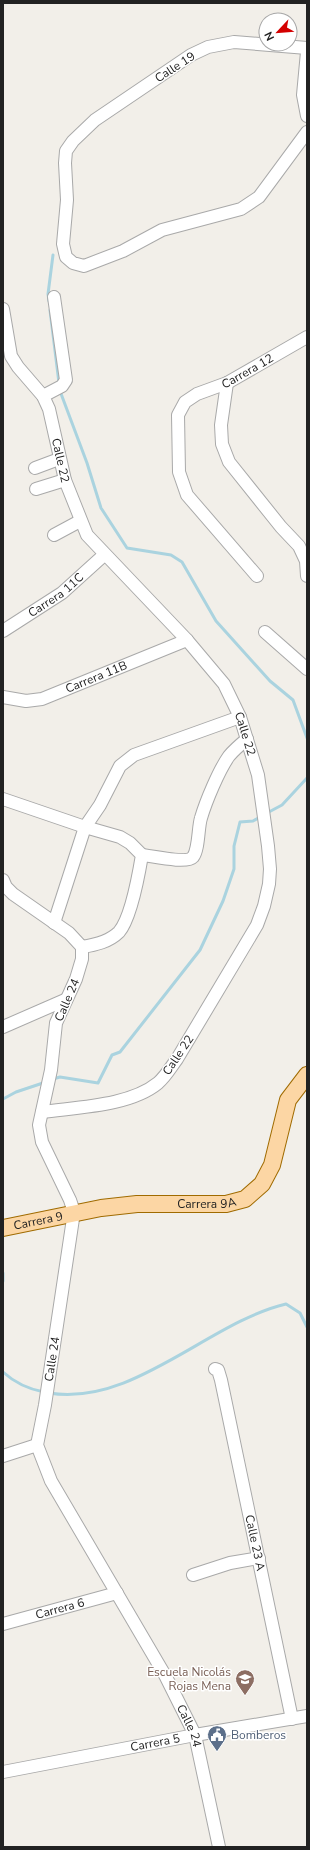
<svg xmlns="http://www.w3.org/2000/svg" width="310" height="1850" viewBox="0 0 310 1850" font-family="'Nunito Sans',sans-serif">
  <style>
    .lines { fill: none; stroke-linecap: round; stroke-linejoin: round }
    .stream { stroke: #aad3df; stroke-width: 3 }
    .minor-casing { stroke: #a9a9a9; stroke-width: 14 }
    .major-casing { stroke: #a06b00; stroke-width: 18 }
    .minor { stroke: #fff; stroke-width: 12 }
    .major { stroke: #fcd6a4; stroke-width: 16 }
    .labels { text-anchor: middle; stroke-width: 3; stroke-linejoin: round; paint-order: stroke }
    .street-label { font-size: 12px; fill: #222; stroke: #fff }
    .education-label { font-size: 12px; fill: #785e54; stroke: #fff; text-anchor: end }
    .service-label { font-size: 12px; fill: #4e5e75; stroke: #fff; text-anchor: start }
  </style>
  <rect width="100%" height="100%" fill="#f2efe9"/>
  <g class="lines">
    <!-- stream -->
    <path class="stream" d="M49,301l-1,-7 5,-39
      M50,310l9,73
      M60,391l27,72 14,45 26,40 44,7 11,7 34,59 54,60 23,19 14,38
      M267,813l15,-8 25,-27
      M53,1079l7,-2 38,6 14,-28 8,-3 80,-102 23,-49 11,-32v-23l6,-24 13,-1 7,-4
      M3,1099l13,-7 30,-10
      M3,1273v8
      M3,1372c12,11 25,17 41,20
      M49,1393c84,14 160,-71 237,-89l14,9 7,14"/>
    <!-- minor casing -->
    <g class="minor-casing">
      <g id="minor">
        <path d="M307,48l-73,-6 -26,5 -17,8 -96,65 -22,21 -7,10 -1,12 2,37 -4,44 3,13 7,6 11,3 39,-15 39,-21 79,-21 18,-12 48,-65"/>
        <path d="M307,52l-4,43 4,21"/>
        <path id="s1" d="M3,309l8,47 7,11 25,29 6,13 16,71 22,55 100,105 37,44 16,33 18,58 10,71 2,23 -1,15 -5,22 -7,19 -80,134c-6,8 -11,17 -19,24 -28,23 -80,24 -116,29"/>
        <path d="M227,383l-6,42 1,19 7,18 52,65 18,19 7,15 1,15"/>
        <path d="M43,396l19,-10 4,-6 -12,-83"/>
        <path d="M35,468l24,-9"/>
        <path d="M36,489l29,-9"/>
        <path d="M54,535l26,-14"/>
        <path id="s2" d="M257,576l-70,-81 -8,-23 -1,-57 7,-13 12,-8 30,-11 80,-46"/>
        <path id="s3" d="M3,631l59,-38 42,-38"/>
        <path d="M265,632l42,37"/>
        <path id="s4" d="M3,697l23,4 16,-2 145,-59"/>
        <path d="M3,799l82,28 35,10 10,6 12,12c-3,18 -11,63 -23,77 -10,10 -24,13 -37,15"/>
        <path d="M142,855c10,1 45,9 51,2 6,-8 5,-30 8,-39 5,-17 18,-48 28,-62 5,-6 12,-12 18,-17"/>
        <path id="s5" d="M3,880l3,7 7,7 56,39 13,14v12l-6,20 -20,44 -5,47 -12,55 3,17 28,58 4,12 -29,193 -8,40 14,36 115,196 29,58 24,112"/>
        <path d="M54,923l31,-96 15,-22 20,-39 14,-11 106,-38"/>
        <path d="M3,1027l62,-27"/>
        <path id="s6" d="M215,1369l3,1 3,10 71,339"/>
        <path d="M3,1456l34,-11"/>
        <path d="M193,1575l37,-12 29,-5"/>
        <path id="s7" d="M3,1624l114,-31"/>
        <path id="s8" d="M3,1772l192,-37 112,-19"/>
      </g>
    </g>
    <!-- major casing -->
    <g class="major-casing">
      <g id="major">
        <path id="s9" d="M3,1228l98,-20 36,-4h89l19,-5 17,-15 10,-19 16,-65 19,-25"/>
      </g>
    </g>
    <!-- minor -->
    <use href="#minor" class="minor"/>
    <!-- major -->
    <use href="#major" class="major"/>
  </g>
  <!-- icons -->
  <defs>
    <g id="school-pin" transform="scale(1)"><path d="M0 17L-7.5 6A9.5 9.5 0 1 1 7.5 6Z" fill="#8d6e63" stroke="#fff"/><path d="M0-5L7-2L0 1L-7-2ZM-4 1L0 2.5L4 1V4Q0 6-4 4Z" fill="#fff"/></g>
    <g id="civic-pin" transform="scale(1)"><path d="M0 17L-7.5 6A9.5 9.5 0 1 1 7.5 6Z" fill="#5c6f8a" stroke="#fff"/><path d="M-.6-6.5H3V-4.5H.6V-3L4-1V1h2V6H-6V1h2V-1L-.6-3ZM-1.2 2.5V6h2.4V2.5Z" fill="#fff"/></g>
  </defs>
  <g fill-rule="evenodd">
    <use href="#school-pin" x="245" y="1679"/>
    <use href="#civic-pin" x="217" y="1735"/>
  </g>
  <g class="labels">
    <!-- street labels -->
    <g class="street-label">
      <text transform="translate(175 67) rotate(-33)" y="4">Calle 19</text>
      <text dy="4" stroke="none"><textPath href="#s2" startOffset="273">Carrera 12</textPath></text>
      <text dy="4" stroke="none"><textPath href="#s1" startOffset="166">Calle 22</textPath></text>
      <text dy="4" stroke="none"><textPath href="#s3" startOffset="64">Carrera 11C</textPath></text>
      <text dy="4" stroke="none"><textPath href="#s4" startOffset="98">Carrera 11B</textPath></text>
      <text dy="4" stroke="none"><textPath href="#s1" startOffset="502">Calle 22</textPath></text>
      <text transform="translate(67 1000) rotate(-67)" y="4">Calle 24</text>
      <text transform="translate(178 1055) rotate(-56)" y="4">Calle 22</text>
      <text dy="4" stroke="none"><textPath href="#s9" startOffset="206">Carrera 9A</textPath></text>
      <text dy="4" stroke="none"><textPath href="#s9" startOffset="36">Carrera 9</textPath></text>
      <text transform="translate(52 1359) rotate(-81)" y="4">Calle 24</text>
      <text dy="4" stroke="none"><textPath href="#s6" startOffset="180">Calle 23 A</textPath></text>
      <text dy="4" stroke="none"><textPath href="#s7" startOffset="59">Carrera 6</textPath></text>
      <text dy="4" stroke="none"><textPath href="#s5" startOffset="940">Calle 24</textPath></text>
      <text dy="4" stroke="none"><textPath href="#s8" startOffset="155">Carrera 5</textPath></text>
    </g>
    <!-- education labels -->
    <g class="education-label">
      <text x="231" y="1676">Escuela Nicolás<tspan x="231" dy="14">Rojas Mena</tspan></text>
    </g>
    <!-- service labels -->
    <g class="service-label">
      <text x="231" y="1739">Bomberos</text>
    </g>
  </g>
  <!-- border -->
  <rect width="310" height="1850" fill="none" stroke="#222222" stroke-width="8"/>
  <!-- north arrow -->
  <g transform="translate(278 32) rotate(244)"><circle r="19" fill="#ffffff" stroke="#a7a7a7"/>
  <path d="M0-3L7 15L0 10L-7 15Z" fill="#d40000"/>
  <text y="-6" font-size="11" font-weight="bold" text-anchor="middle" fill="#222222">N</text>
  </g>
</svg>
